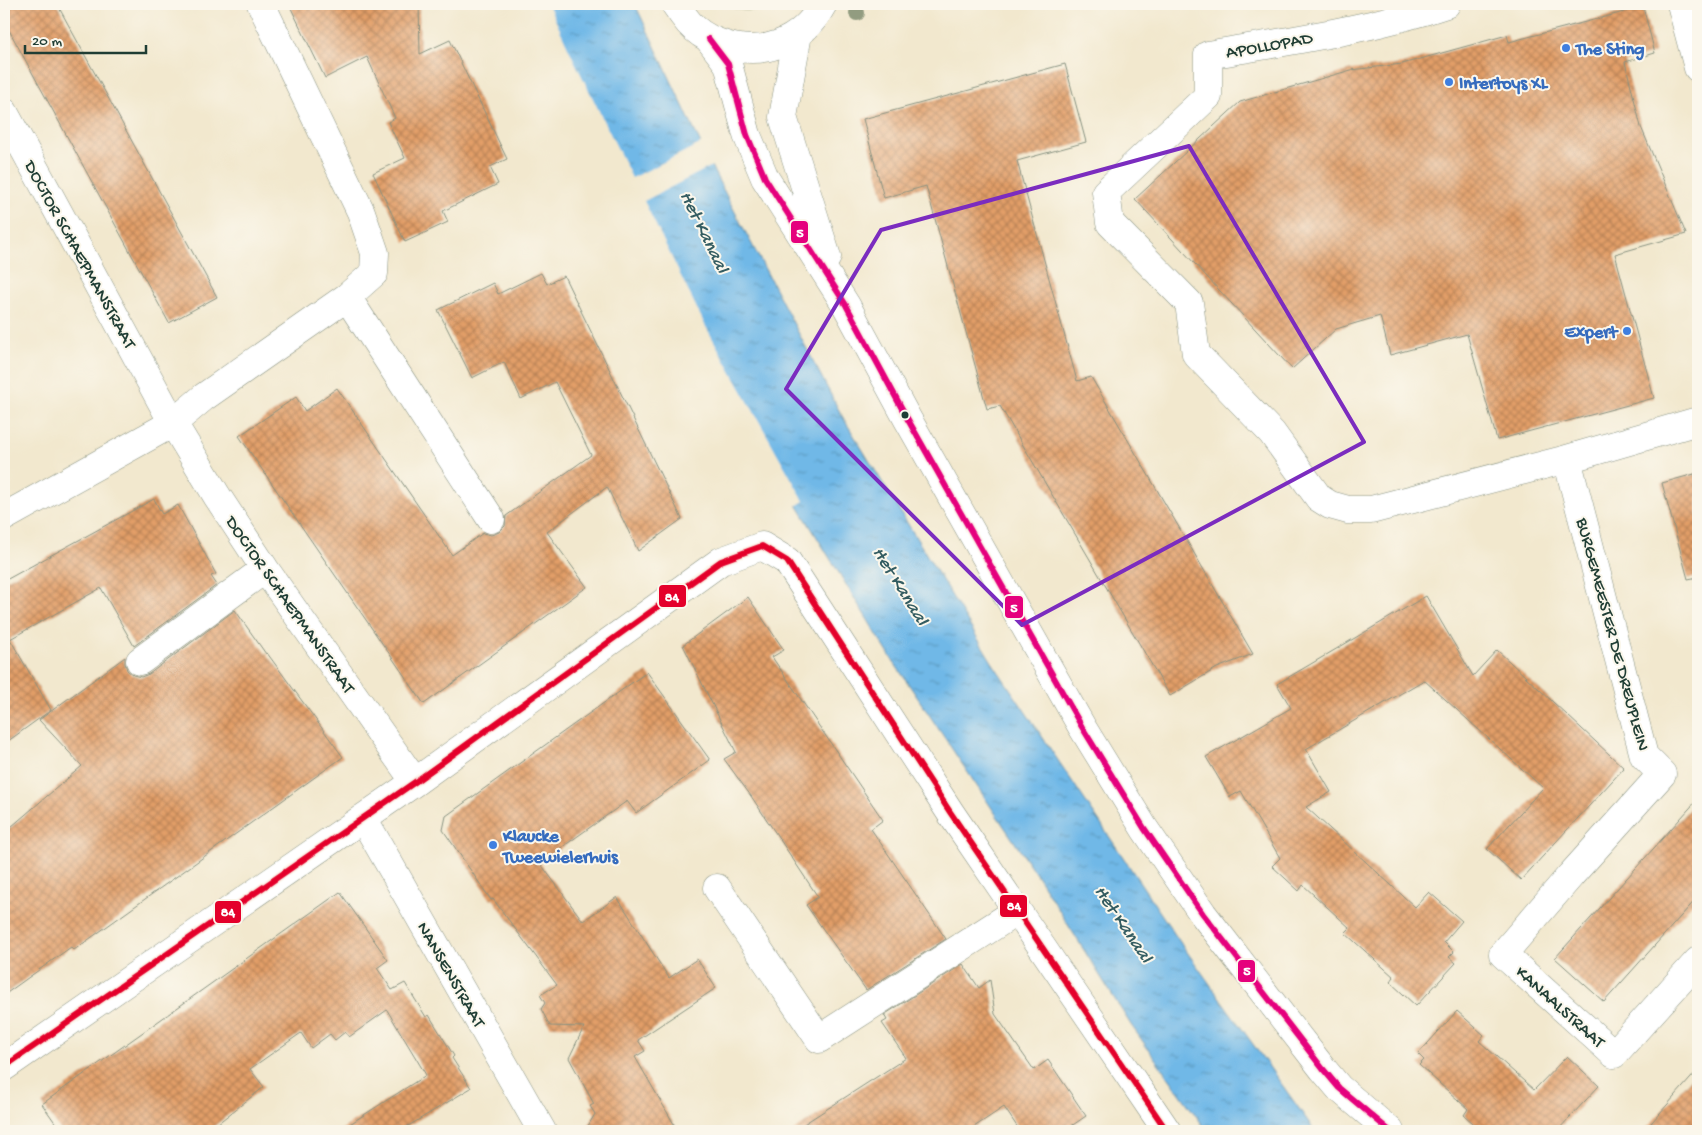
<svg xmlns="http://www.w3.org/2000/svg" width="1702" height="1135" viewBox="0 0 1702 1135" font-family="'Gochi Hand',sans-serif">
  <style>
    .grass { fill: #b0c164; stroke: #687f4c }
    .water { fill: url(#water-ripples); stroke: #477a8e }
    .pier { fill: #f2e8ce }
    .building { fill: url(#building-cross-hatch) }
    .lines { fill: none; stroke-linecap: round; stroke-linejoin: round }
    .minor-casing { stroke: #889281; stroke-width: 29 }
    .major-casing { stroke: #889281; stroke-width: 29 }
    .minor { stroke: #fff; stroke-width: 28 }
    .major { stroke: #fff; stroke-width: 28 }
    .bus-1-casing { stroke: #fbf7ec; stroke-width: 10 }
    .bus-2-casing { stroke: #fbf7ec; stroke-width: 10 }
    .bus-1 { stroke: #e5007d; stroke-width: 6 }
    .bus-2 { stroke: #e4002b; stroke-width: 6 }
    .tree { fill: #929c80 }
    .marked { fill: none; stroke: #7b2cbf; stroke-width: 4; stroke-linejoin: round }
    .shop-dot { fill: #3f7fe0; stroke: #fbf7ec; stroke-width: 2 }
    .bus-dot { fill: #1f3d34; stroke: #fbf7ec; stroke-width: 2 }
    .labels { text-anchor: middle; stroke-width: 4; stroke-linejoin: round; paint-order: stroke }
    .street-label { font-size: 18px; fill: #1f3d34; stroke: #fbf7ec }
    .shop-label { font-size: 18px; font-weight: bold; fill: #366cbe; stroke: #fbf7ec; text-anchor: start }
    .water-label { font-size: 19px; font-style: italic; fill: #335c61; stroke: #fbf7ec }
    .line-badge { stroke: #fbf7ec; stroke-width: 2 }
    .badge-label { font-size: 14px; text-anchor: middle; font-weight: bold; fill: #fff }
  </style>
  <defs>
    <pattern id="water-ripples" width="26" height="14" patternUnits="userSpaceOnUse" patternTransform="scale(1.25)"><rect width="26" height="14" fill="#6fb8e7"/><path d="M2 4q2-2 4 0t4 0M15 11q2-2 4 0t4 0" fill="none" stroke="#5b97bc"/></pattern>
    <pattern id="building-cross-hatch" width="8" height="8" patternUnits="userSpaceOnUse" patternTransform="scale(1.25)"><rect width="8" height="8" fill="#e29e67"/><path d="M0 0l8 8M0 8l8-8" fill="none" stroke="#b78256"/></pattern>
  </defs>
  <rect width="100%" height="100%" fill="#fbf7ec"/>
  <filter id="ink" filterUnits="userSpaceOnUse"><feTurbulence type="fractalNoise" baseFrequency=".02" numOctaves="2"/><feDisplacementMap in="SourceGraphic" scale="10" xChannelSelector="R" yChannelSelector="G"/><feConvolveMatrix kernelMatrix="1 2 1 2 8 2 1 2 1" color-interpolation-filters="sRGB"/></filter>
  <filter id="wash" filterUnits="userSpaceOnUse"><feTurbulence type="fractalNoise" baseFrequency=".0096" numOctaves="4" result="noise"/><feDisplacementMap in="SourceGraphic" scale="20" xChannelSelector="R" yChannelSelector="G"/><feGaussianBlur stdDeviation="1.12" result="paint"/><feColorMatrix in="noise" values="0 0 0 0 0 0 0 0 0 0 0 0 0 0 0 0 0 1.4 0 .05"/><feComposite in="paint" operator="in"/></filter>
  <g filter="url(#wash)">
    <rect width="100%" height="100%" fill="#f2e8ce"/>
    <!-- grass -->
    <path class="grass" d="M726,4h46c-14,7 -32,9 -46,0z"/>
    <!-- water -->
    <path class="water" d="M542,4h93l79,168 128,244 150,246 190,283 133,186h-108l-76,-106 -91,-145 -147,-219 -94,-153 -116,-218z"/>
    <!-- pier -->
    <path class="pier" d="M539,4h9l26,56 58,118 70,-35 12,22 -70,36 61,124 99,176 -8,5 -115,-215 -114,-227z"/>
    <g id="blocks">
      <!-- building -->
      <path class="building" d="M4,4h53l160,293 -48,26 -165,-302z
        M289,4h130l1,50 30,-14 57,119 -17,8 8,17 -55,27 5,11 -43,20 -32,-69 32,-15 -17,-36 7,-4 -28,-61 -42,21z
        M1643,7l12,46 -30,9 16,65 45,107 -71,20 39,144 -157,42 -30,-106 -77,21 -10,-39 -44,13 -44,40 -157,-170 105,-97 111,-32 51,-6 105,-29 2,7z
        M1065,64l21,78 -69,19 60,220 14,-4 162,277 -36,14 -47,28 -170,-290 -13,3 -61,-223 -42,12 -21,-79z
        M541,273l6,11 17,-8 118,243 -44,32 -31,-64 -60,45 40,55 -163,117 -185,-268 57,-39 9,14 32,-23 115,167 31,-22 8,2 8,-3 6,-6 1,-10 85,-61 -36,-73 -34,17 -17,-37 -32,16 -34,-68 55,-27 5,11z
        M1698,473v104l-10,2 -26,-96z
        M154,499l8,15 16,-9 38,69 -5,2 6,9 -83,61 -33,-58 -91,51 41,71 -47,34v-163z
        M1426,596l47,80 24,-26 127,118 -103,112 -34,-31 56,-61 -119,-108 -118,69 25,43 -25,15 109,100 14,-15 33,29 -18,21 10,10 -5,5 7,6 -40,43 -26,-24 4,-5 -49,-44 5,-5 -47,-43 -4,6 -27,-25 8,-8 -39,-67 -11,6 -24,-40 85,-49 -14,-24z
        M748,597l36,53 -12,7 111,163 -12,9 75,110 -80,51 -60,-85 12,-8 -67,-101 -27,-37 12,-7 -53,-107z
        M235,610l31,44 1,-1 76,104 -269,193 -3,-3 -67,48v-162l78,-67 -43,-46 86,-63v6l2,7 6,5 8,2 8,-3z
        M647,672l63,88 -74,53 -9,-12 -87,62 43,58 34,-24 52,81 28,-19 19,29 -78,52 7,11 -10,6 43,74h-93l10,-17 -5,-8 4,-2 -25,-46 15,-31 -34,-1 -9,-17 4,-6 -5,-8 17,-10 -64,-86 -2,1 -48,-70 3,-14z
        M1698,799v98l-94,105 -49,-44z
        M340,892l48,68 -11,8 15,22 13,-7 21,34 3,-2 25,41 -2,2 19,30 -71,43h-61l87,-56 -39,-65 -38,27 -4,-5 -10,8 -5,-6 -19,14 -10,-15 -51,36 14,18 -56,44h-147l-19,-27z
        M963,964l16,24 11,-8 5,34 39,56 14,-10 38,56 -22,15h-44l-16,-24 -36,24h-175l113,-73 -24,-35 5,-3 -3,-5z
        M1457,1011l27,24 -5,6 55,49 33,-34 32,30 -42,45h-75l-18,-16 4,-6 -49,-44 5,-5 -6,-6z
        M1698,1070v61h-54z"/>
    </g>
  </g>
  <g filter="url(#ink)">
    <use href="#blocks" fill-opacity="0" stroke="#889281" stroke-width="1"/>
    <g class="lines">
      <!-- minor casing -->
      <g class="minor-casing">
        <path id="minor" d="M261,4l100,208 14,41 -1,20 -27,24
          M1446,4c-76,26 -159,37 -238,51v41l-102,96 4,31 79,80 7,51 76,79 47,65 11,7 18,5h23l196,-51 77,297 18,18 -91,101 -68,79 111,100 84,-93
          M1681,4l17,64
          M4,112l169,311 44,73 48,73 150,213
          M1567,459l131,-38
          M4,517l169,-94 31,-26 143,-100 144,222
          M140,661l125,-92
          M363,818l179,313
          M717,888l102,151 198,-128
          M4,1067l411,-285 306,-221 41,-15 25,15 163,251 217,319"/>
      </g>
      <!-- major casing -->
      <g class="major-casing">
        <path id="major" d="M675,4c4,6 9,13 14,19 7,8 18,15 28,19 43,17 84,2 106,-38
          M798,34l-15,83 44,140
          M709,39l19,25 19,71 18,43 81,127 61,113 175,309 62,101 59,86 120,155 16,19 51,43"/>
      </g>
      <!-- minor -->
      <use href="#minor" class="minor"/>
      <!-- major -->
      <use href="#major" class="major"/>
      <!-- bus-1 casing -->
      <g class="bus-1-casing">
        <path id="bus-1" d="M709,39l19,25 19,71 18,43 81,127 61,113 175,309 62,101 59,86 120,155 16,19 51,43"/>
      </g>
      <!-- bus-2 casing -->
      <g class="bus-2-casing">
        <path id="bus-2" d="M4,1067l411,-285 306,-221 41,-15 25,15 163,251 217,319"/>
      </g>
      <!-- bus-1 -->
      <use href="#bus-1" class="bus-1"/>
      <!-- bus-2 -->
      <use href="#bus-2" class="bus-2"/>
    </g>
    <!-- trees -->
    <circle class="tree" cx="857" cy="13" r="8"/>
  </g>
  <!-- marked area -->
  <path class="marked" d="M1189,146l175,296 -342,183 -236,-236 95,-159z"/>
  <!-- markers -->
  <g class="shop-dot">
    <circle cx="1566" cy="48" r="5"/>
    <circle cx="1449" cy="82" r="5"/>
    <circle cx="1627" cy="331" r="5"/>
    <circle cx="493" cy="845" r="5"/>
  </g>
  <circle class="bus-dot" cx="905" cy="415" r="4.5"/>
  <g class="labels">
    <!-- street labels -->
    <g class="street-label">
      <text transform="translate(1269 44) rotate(-10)" y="6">APOLLOPAD</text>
      <text transform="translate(81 254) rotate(61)" y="6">DOCTOR SCHAEPMANSTRAAT</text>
      <text transform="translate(291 604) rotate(55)" y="6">DOCTOR SCHAEPMANSTRAAT</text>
      <text transform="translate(1614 634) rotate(75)" y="6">BURGEMEESTER DE DREUPLEIN</text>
      <text transform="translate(452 974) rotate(60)" y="6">NANSENSTRAAT</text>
      <text transform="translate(1561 1006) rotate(42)" y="6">KANAALSTRAAT</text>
    </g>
    <!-- shop labels -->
    <g class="shop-label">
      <text x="1576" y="54">The Sting</text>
      <text x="1459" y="88">Intertoys XL</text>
      <text x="1617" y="337" text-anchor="end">Expert</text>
      <text x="503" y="841">Klaucke<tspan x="503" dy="21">Tweewielerhuis</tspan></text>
    </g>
    <!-- water labels -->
    <g class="water-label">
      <text transform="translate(706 231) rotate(64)" y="7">Het Kanaal</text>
      <text transform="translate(902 585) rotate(58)" y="7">Het Kanaal</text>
      <text transform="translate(1125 923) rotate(56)" y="7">Het Kanaal</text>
    </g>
  </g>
  <g class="line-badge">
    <rect x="790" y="220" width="19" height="24" rx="5" fill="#e5007d"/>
    <rect x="658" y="584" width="29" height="24" rx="5" fill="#e4002b"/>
    <rect x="1004" y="595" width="20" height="24" rx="5" fill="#e5007d"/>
    <rect x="999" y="894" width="29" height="24" rx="5" fill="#e4002b"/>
    <rect x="214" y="900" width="28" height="24" rx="5" fill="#e4002b"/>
    <rect x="1237" y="959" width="19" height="24" rx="5" fill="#e5007d"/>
  </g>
  <g class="badge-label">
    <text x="800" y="237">5</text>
    <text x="672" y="601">84</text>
    <text x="1014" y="612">5</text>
    <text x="1014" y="910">84</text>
    <text x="228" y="916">84</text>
    <text x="1247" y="975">5</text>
  </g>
  <!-- margin -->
  <rect width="1702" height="1135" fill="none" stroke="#fbf7ec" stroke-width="20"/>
  <!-- scale -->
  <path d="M25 45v8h121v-8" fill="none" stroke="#1f3d34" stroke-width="2.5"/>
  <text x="32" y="45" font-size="15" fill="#1f3d34" stroke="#fbf7ec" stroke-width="4" paint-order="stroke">20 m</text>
</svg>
